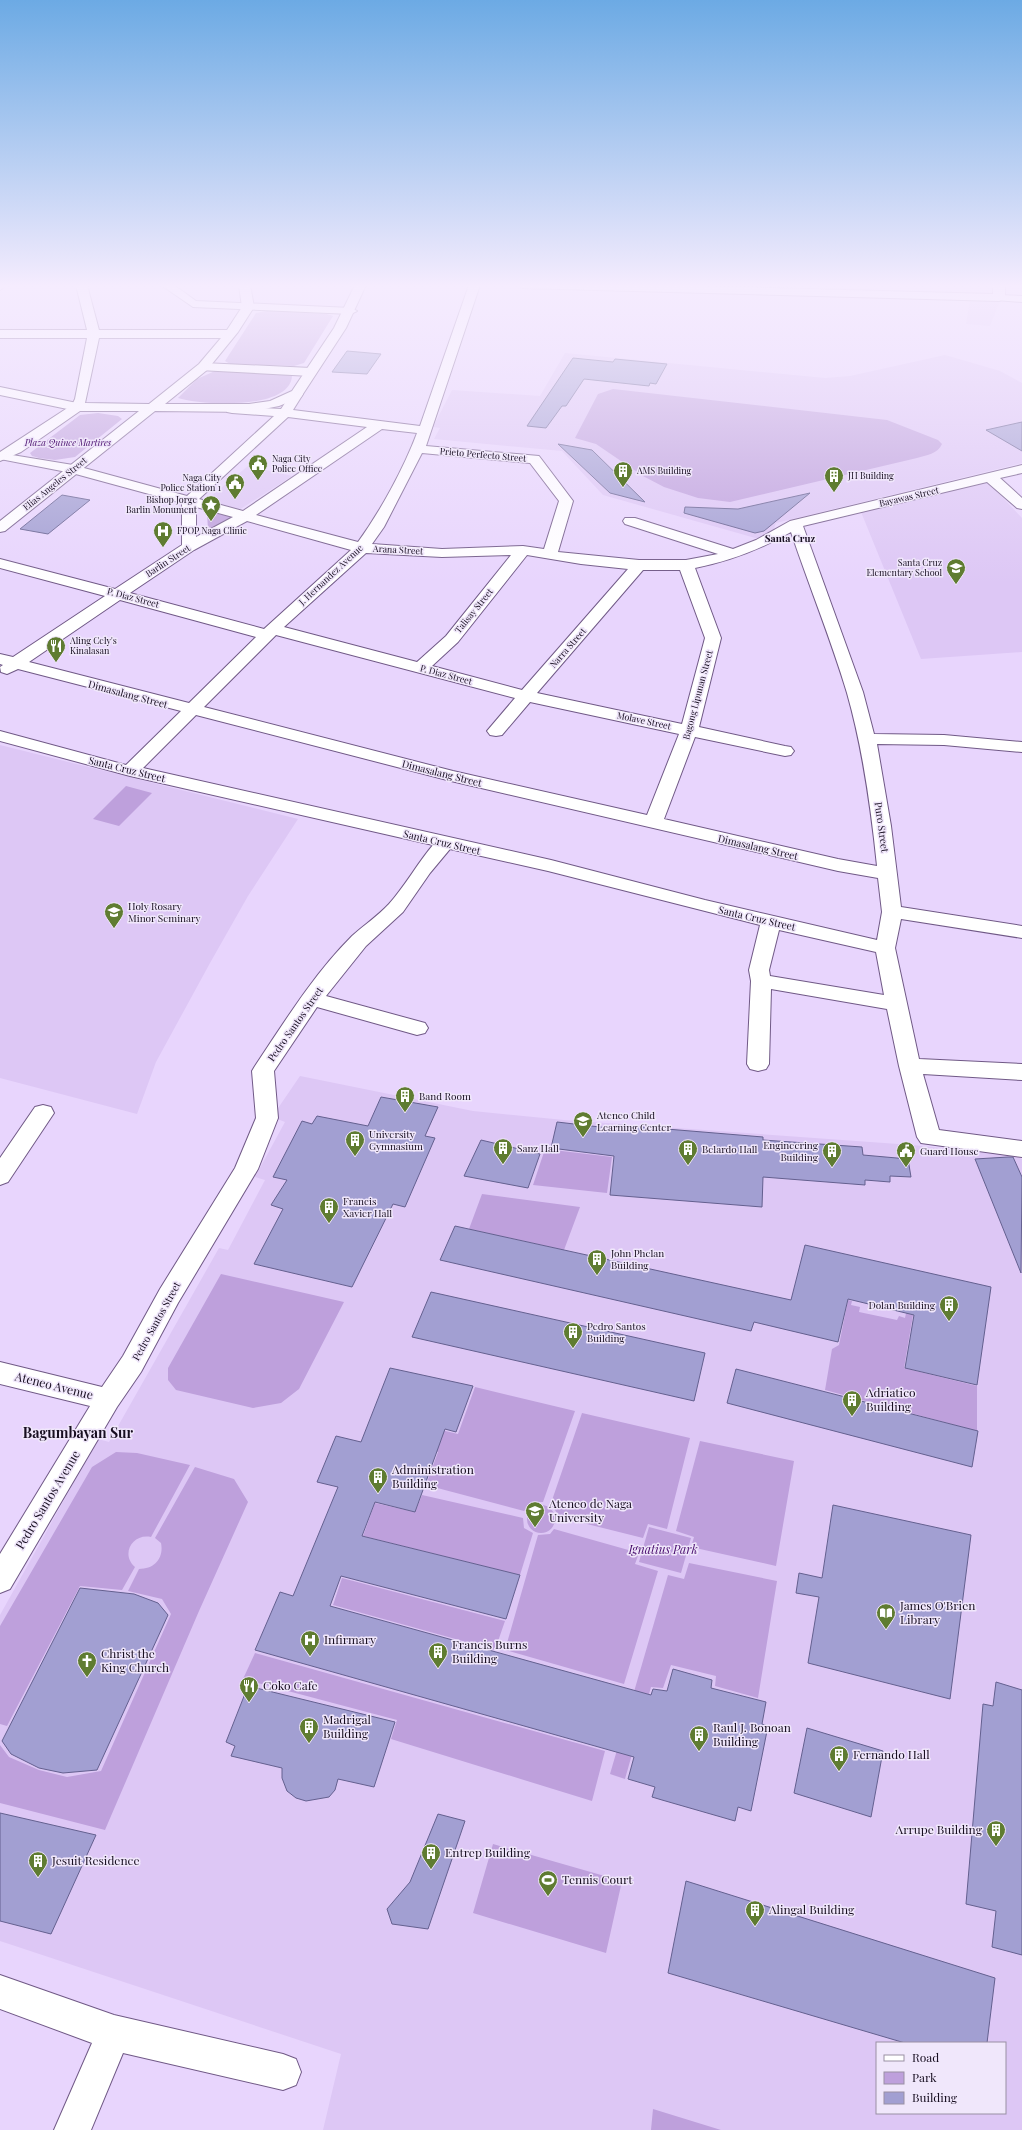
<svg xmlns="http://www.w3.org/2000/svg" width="1022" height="2130" viewBox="0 0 1022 2130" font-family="'Playfair Display',serif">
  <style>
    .built { fill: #ddc7f5; fill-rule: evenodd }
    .green { fill: #bea0dc }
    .building { fill: #a29fd2; stroke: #64608f }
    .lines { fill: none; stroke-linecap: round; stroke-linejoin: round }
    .minor-casing { stroke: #705986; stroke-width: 2 }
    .major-casing { stroke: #705986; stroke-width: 2 }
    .minor { fill: #fff; fill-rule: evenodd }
    .major { fill: #fff; fill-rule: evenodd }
    .labels { text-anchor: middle; stroke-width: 3; stroke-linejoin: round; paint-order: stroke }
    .far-park-label { font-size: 9px; font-style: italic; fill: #490e6e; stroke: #f0e7fb }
    .far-street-label { font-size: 9px; fill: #170e20; stroke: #f0e7fb }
    .far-poi-label { font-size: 9px; fill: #170e20; stroke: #f0e7fb; text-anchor: start }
    .far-quarter-label { font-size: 10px; font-weight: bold; fill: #170e20; stroke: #f0e7fb }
    .street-label { font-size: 10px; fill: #170e20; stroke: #f0e7fb }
    .poi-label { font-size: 10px; fill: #170e20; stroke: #f0e7fb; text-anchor: start }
    .near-street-label { font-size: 12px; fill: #170e20; stroke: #f0e7fb }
    .near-poi-label { font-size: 12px; fill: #170e20; stroke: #f0e7fb; text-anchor: start }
    .near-park-label { font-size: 12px; font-style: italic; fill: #490e6e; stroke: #f0e7fb }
    .near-quarter-label { font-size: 14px; font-weight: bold; fill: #170e20; stroke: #f0e7fb }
  </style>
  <rect width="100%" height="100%" fill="#e8d5fd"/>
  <!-- built -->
  <path class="built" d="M970,300l30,1 -10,25 -24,-2z
    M565,353l260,25 25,-2 95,-21 55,16 22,12v80l-246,60 -3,8 -14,8 -156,-44 -41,-44 -128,-12 6,-11 -7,-1 19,-37 88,6z
    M248,466l44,10 -53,34 -34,-9z
    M987,481l35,37v134l-101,7 -60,-147z
    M0,745l298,74 -50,77 -38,67 -54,99 -19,52 -137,-36z
    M300,1076l173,35 91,9 348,25 102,10 8,4v971h-699l18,-76 -341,-113v-326l98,-176 11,3 110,-194 9,2 37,-70 -10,-3 30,-55 -13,-5zM877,2043h128v70h-128z"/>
  <!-- green -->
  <path class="green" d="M267,311l60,3 6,2 -29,47 -10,3 -64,-2 -5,-3 31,-48z
    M215,371l66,3 11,2c-2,35 -92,29 -114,22l19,-19z
    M613,389l274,31 51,20 4,4c-4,10 -16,11 -25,14l-187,44 -32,-4 -34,-11 -21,-11 -47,-32 -21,-6 23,-44z
    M98,413l20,3 4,3 -47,38 -20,3 -16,-2 -7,-2 -2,-3 50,-38z
    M212,512l20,5 -1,2 -23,11 -1,-17z
    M126,786l26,7 -33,33 -26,-7z
    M545,1149l67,8 -5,36 -74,-8z
    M482,1194l98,13 -16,43 -95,-21z
    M221,1274l123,28 -45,87 -18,14 -28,5 -77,-18 -8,-10v-12z
    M848,1300l4,1 -1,4 9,2 -1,5 38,8 2,-4 6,2 1,-5 7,2 -9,53 73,18v45l-152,-41 7,-41 7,-4z
    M475,1387l100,24 -32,91h-11l-8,9 -98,-26 12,-33 -40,-9 9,-21 51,12z
    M582,1413l108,25 -23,91 -19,-5 -5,14 -84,-21 -5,-9 -4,-2z
    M700,1441l94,20 -18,105 -85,-19 3,-10 -18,-6z
    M116,1452l21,1 53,12 -39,72c-18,-4 -31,17 -16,30l-13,23 -42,-4 -73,140 -7,-2v-98l92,-159z
    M195,1467l39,12 14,23 -49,109 -94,219 -105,-27v-58l9,12 30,13 28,7 34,-6 70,-157 -9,-15 -34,-8 11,-22c16,0 25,-11 22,-26l-6,-5z
    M422,1495l101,23 1,10 9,5 -13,42 -157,-39 12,-33 40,9z
    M527 1519a14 14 0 1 1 28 0a14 14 0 1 1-28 0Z
    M649,1527l42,11 -10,35 -42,-11z
    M554,1529l85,24 -4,11 23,7 -34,113 -119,-34 33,-115 12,-1z
    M689,1563l88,18 -19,117 -43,-12 1,-10 -45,-11 -8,23 -12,-1 -26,92 -15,-5 58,-199 16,4z
    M342,1578l163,43 -10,29 -162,-45z
    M255,1653l350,98 -13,50 -201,-62 6,-19 -154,-41z
    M493,1844l129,37 -16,72 -133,-40z
    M653,2109l68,21h-70z"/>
  <!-- building -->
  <path class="building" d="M347,351l34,3 -14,20 -35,-2z
    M573,358l40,4 2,-3 52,5 -11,20 -6,-1 -1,3 -65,-7 -18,27h-4l-16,22 -19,-2z
    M1022,422v29l-36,-21z
    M558,444l34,6 53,52 -35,-9z
    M810,493l-46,38 -9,2 -71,-20 1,-6 53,2z
    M62,495l28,5 -42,34 -28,-5z
    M381,1097l57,10 -13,29 10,2 -30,69 -12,-3 -41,83 -98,-23 29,-55 -12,-4 16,-25 -14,-3 29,-56 10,3 5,-8 51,10z
    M557,1122l60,7 1,-4 145,12v3l99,7 1,8 45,4 3,18 -21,-1v6l-25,-2v5l-102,-8 -1,30 -152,-12 4,-39 -63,-8z
    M481,1140l59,14 -12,34 -64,-12z
    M1008,1157h5l9,20 -1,96 -46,-114z
    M455,1226l336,74 14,-55 186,42 -14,98 -72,-17 9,-53 -66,-16 -10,43 -84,-20 -3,9 -311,-71z
    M431,1292l274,61 -11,48 -282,-64z
    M390,1368l83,18 -17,46 -11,-3 -30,83 -40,-10 -13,34 158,39 -14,44 -165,-43 -11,30 321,89 2,-6 14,2 6,-22 39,11 -1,8 55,14 -4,22 6,2 -17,85 -13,-4 -3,14 -73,-21 -10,-3 3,-10 -27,-8 6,-22 -379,-107 25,-58 13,4 45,-109 -21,-5 19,-46 25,6z
    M736,1369l242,62 -6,36 -245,-64z
    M833,1505l138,30 -21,164 -142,-36 11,-66 -23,-4 3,-20 23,5z
    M80,1588l54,6 24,9 10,12 -71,155 -34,3 -24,-5 -28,-14 -9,-13z
    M996,1682l26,8v265l-30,-8 4,-36 -30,-7 17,-200 10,2z
    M248,1686l147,36 -21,65 -36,-8 -3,11 -6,7 -23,4 -10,-3 -9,-7 -5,-13v-10l-51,-12 4,-10 -9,-4z
    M807,1728l76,23 -12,66 -77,-24z
    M0,1813l96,22 -45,99 -51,-13z
    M438,1814l27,7 -37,108 -36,-5 -5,-15 23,-27z
    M686,1881l309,97 -8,65h-82l-237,-70z"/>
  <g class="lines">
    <!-- minor casing -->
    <g class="minor-casing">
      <path id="minor" d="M0,285h7l-7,5z
        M76,285h11l13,49 -2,2 -4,2 -6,-4z
        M161,285h13l22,16 155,7 6,3 -6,3 -158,-7z
        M469,285h11l-54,161 113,10 34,45 -15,51 81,8h47l32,-6 -93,-30 -2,-3 2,-3h10l98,31 23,-9 34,-19 232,-56v8l-22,5 22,20v11l-5,-1 -30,-26 -184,44 60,166 11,42 70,1 78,7v10l-78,-7 -67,-1 14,82 10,81 121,19v12l-121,-19 -6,29 24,111 103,5v16l-99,-6 16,56 83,11v16l-101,-14 -4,-6 -18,-71 -12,-57 -116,-20 -2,75 -3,5 -8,2 -8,-2 -3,-5 4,-83 -2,-11 11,-45 -212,-54 -98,-22 -20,24 -27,39 -37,34 -40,50 99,27 3,5 -3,5 -8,2 -100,-28 -43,64 4,47 -20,51 -80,134 -37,69 -24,35 -107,182 -10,4v-39l90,-148 -90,-22v-22l102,25 21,-31 37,-67 75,-121 21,-50 -4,-47 3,-5c30,-45 59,-92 97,-130 12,-11 26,-20 37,-32 16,-18 28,-40 44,-59l-303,-69 -130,-35v-10l126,34 55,-54 -163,-42 -11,5 -6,-2 -1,-5 3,-2 -3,-1v-10l13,3 92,-61 -105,-28v-9l115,30 67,-44v-42l-110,-30 -72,-14v-6l73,12 114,31 87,-80 -42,-3 -5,-1 -1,-3 1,-3 54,3 12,-18 4,-1 6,4 -10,16 127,16zM288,417l79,10 -124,84 -44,-12zM382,429l35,4c-13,35 -37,79 -59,109l-102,-27zM422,453l108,10 29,38 -15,48 -21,-3 -81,3 -70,-5 12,-17zM196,507l37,10 -37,20zM247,521l104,29 -87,79 -134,-36 64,-43zM791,532c18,54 40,107 56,161 16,56 24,115 30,173l-39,-7 -174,-40 31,-82 90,19 6,-1 3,-4 -3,-4 -6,-1 -86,-19 22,-89 -26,-70c35,-7 64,-18 96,-36zM366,553l76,4 69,-2 -65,81 -29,26 -133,-35zM527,555l54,9 47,5 -106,121 -90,-24 26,-24zM643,570h37l25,68 -23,86 -145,-31zM120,600l136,37 -67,66 -160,-41zM276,635l239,63 -28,33 3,4 6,1 6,-1 28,-33 149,32 -32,81 -194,-44 -249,-64zM196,715l255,66 387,90 40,7 4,34 -5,28 -172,-40 -154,-40 -408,-92zM779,930l97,22 8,43 -114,-19 -1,-6z
        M999,295l23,1v6l-27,-2 -2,-2z
        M203,363l108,5 6,4 -6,4 -112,-6 -2,-3z
        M0,387l77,16 6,4 -6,4 -77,-16z
        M43,1105l8,2 3,6 -46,69 -8,3v-27l35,-51z
        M0,1975l114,40 169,39 13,5 5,13 -5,13 -13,5 -160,-37 -32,77h-37l38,-87 -92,-34z"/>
    </g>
    <!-- major casing -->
    <g class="major-casing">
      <path id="major" d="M239,285h11l4,22 -16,25 -31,38 -42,34h84l21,-3 22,-10 42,-63 21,-43h11l-20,43 -45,69 -22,9 -30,6 -94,-1 -150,120 -5,1v-11l139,-110h-59l-59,41 -21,9v-9l72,-47 3,-6 12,-61h-87v-8h227l15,-23zM99,338h122l-22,26 -50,40 -64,-1z
        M517,285h143l333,9v-9h12v13l-6,3 -477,-13z"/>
    </g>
    <!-- minor -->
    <use href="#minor" class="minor"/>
    <!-- major -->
    <use href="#major" class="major"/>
  </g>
  <!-- sky -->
  <linearGradient id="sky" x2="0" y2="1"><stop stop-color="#6caae4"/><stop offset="0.49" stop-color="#f5ecfe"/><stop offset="1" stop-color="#f5ecfe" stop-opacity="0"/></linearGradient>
  <rect width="1022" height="584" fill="url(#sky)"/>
  <!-- icons -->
  <defs>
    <g id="civic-pin" transform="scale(1)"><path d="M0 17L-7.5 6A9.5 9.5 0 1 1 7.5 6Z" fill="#5f7c31" stroke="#f0e7fb"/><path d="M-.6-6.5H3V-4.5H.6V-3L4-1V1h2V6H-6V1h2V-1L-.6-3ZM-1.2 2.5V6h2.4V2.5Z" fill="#fff"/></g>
    <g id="building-pin" transform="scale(1)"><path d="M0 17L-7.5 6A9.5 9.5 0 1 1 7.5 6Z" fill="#5f7c31" stroke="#f0e7fb"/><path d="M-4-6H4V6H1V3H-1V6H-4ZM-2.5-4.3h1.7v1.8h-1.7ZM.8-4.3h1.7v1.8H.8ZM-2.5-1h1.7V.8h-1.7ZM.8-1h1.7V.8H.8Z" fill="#fff"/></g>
    <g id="sight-pin" transform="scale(1)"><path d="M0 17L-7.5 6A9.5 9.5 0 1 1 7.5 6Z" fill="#5f7c31" stroke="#f0e7fb"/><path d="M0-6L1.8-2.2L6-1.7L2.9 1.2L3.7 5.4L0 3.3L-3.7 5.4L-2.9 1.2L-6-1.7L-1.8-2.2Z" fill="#fff"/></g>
    <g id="hospital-pin" transform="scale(1)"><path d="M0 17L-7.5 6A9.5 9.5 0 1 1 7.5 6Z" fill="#5f7c31" stroke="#f0e7fb"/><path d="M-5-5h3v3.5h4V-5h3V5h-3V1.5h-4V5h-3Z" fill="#fff"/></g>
    <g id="school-pin" transform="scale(1)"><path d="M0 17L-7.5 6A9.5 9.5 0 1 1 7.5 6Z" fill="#5f7c31" stroke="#f0e7fb"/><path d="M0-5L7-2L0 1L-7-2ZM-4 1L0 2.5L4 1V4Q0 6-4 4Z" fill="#fff"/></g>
    <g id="restaurant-pin" transform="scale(1)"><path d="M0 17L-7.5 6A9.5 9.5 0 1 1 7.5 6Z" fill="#5f7c31" stroke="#f0e7fb"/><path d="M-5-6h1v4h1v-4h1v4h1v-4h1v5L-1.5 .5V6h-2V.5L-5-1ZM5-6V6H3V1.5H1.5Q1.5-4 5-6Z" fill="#fff"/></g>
    <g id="university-pin" transform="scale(1)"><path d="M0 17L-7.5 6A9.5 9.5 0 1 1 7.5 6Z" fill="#5f7c31" stroke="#f0e7fb"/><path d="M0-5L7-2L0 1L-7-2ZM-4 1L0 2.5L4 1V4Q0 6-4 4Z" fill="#fff"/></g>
    <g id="library-pin" transform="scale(1)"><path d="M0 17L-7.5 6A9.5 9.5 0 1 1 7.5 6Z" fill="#5f7c31" stroke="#f0e7fb"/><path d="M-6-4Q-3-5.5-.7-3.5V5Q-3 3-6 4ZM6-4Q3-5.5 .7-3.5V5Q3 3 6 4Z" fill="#fff"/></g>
    <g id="church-pin" transform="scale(1)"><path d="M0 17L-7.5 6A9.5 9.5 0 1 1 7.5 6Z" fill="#5f7c31" stroke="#f0e7fb"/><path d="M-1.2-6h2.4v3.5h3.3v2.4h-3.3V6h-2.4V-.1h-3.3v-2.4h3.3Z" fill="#fff"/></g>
    <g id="stadium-pin" transform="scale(1)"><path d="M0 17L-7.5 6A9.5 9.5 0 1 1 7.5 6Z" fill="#5f7c31" stroke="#f0e7fb"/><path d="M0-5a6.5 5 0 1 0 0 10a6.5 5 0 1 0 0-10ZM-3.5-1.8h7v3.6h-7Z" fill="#fff"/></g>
  </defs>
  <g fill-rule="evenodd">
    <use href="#civic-pin" x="258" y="464"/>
    <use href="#building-pin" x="623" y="471"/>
    <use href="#building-pin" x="834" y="476"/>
    <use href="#civic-pin" x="235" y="483"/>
    <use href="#sight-pin" x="211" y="505"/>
    <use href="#hospital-pin" x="163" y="531"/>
    <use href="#school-pin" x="956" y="568"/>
    <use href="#restaurant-pin" x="56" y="646"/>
    <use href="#school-pin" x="114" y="912"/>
    <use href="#building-pin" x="405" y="1096"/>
    <use href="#school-pin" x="583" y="1121"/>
    <use href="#building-pin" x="355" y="1140"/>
    <use href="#building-pin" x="503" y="1148"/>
    <use href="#building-pin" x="688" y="1149"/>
    <use href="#building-pin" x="832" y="1151"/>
    <use href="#civic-pin" x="906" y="1151"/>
    <use href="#building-pin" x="329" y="1207"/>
    <use href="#building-pin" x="597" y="1259"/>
    <use href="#building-pin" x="949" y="1305"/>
    <use href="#building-pin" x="573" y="1332"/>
    <use href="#building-pin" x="852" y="1400"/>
    <use href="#building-pin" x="378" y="1477"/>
    <use href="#university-pin" x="535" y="1511"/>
    <use href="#library-pin" x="886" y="1613"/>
    <use href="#hospital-pin" x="310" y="1640"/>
    <use href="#building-pin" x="438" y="1652"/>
    <use href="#church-pin" x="87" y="1661"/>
    <use href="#restaurant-pin" x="249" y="1686"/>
    <use href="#building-pin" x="309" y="1727"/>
    <use href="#building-pin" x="699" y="1735"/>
    <use href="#building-pin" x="839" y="1755"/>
    <use href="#building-pin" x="996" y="1830"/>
    <use href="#building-pin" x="431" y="1853"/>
    <use href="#building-pin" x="38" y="1861"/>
    <use href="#stadium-pin" x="548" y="1880"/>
    <use href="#building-pin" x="755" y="1910"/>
  </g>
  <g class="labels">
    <!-- far-park labels -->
    <g class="far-park-label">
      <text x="68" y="446">Plaza Quince Martires</text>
    </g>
    <!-- far-street labels -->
    <g class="far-street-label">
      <text transform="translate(483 455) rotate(5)" y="3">Prieto Perfecto Street</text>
      <text transform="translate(55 484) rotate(-39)" y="3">Elias Angeles Street</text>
      <text transform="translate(909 497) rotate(-13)" y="3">Bayawas Street</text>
      <text transform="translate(398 550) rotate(3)" y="3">Arana Street</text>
      <text transform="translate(168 561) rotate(-33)" y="3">Barlin Street</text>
      <text transform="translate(331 575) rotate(-43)" y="3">J. Hernandez Avenue</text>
      <text transform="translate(133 598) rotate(15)" y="3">P. Diaz Street</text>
      <text transform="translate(474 611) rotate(-51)" y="3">Talisay Street</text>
      <text transform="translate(568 648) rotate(-49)" y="3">Narra Street</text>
      <text transform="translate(446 675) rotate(15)" y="3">P. Diaz Street</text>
      <text transform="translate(698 695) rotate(-75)" y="3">Bagong Lipunan Street</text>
      <text transform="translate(644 721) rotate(12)" y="3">Molave Street</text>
    </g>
    <!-- far-poi labels -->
    <g class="far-poi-label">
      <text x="272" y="462">Naga City<tspan x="272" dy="10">Police Office</tspan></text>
      <text x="637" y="474">AMS Building</text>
      <text x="848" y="479">JH Building</text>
      <text x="221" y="481" text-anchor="end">Naga City<tspan x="221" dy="10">Police Station 1</tspan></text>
      <text x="197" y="503" text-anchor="end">Bishop Jorge<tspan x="197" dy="10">Barlin Monument</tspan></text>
      <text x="177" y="534">FPOP Naga Clinic</text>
      <text x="942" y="566" text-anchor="end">Santa Cruz<tspan x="942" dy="10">Elementary School</tspan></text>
      <text x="70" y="644">Aling Cely's<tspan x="70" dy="10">Kinalasan</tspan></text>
    </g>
    <!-- far-quarter labels -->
    <g class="far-quarter-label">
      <text x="790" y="542">Santa Cruz</text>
    </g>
    <!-- street labels -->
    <g class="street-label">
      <text transform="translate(128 694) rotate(15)" y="4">Dimasalang Street</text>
      <text transform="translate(127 769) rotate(14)" y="4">Santa Cruz Street</text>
      <text transform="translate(442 773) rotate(14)" y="4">Dimasalang Street</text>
      <text transform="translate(882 827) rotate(82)" y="4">Puro Street</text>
      <text transform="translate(442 842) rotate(13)" y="4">Santa Cruz Street</text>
      <text transform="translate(758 847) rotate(13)" y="4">Dimasalang Street</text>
      <text transform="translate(757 918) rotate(13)" y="4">Santa Cruz Street</text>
      <text transform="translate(295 1024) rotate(-55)" y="4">Pedro Santos Street</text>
      <text transform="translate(156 1321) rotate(-61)" y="4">Pedro Santos Street</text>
    </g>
    <!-- poi labels -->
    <g class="poi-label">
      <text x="128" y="910">Holy Rosary<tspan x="128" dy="12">Minor Seminary</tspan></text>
      <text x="419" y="1100">Band Room</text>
      <text x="597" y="1119">Ateneo Child<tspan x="597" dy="12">Learning Center</tspan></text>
      <text x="369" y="1138">University<tspan x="369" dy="12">Gymnasium</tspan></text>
      <text x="818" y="1149" text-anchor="end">Engineering<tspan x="818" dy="12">Building</tspan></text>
      <text x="517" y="1152">Sanz Hall</text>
      <text x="702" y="1153">Belardo Hall</text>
      <text x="920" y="1155">Guard House</text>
      <text x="343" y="1205">Francis<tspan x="343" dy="12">Xavier Hall</tspan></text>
      <text x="611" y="1257">John Phelan<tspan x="611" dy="12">Building</tspan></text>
      <text x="935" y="1309" text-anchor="end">Dolan Building</text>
      <text x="587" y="1330">Pedro Santos<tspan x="587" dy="12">Building</tspan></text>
    </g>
    <!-- near-street labels -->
    <g class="near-street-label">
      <text transform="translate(54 1386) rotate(14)" y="4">Ateneo Avenue</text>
      <text transform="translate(48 1500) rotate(-59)" y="4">Pedro Santos Avenue</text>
    </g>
    <!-- near-poi labels -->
    <g class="near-poi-label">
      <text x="866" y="1397">Adriatico<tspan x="866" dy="14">Building</tspan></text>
      <text x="392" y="1474">Administration<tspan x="392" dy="14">Building</tspan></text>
      <text x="549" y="1508">Ateneo de Naga<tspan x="549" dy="14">University</tspan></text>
      <text x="900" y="1610">James O'Brien<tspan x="900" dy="14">Library</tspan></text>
      <text x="324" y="1644">Infirmary</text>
      <text x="452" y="1649">Francis Burns<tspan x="452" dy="14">Building</tspan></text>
      <text x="101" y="1658">Christ the<tspan x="101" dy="14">King Church</tspan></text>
      <text x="263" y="1690">Coko Cafe</text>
      <text x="323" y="1724">Madrigal<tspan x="323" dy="14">Building</tspan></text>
      <text x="713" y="1732">Raul J. Bonoan<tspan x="713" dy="14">Building</tspan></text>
      <text x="853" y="1759">Fernando Hall</text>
      <text x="982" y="1834" text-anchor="end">Arrupe Building</text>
      <text x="445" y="1857">Entrep Building</text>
      <text x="52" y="1865">Jesuit Residence</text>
      <text x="562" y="1884">Tennis Court</text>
      <text x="769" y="1914">Alingal Building</text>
    </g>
    <!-- near-park labels -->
    <g class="near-park-label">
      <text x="663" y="1554">Ignatius Park</text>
    </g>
    <!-- near-quarter labels -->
    <g class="near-quarter-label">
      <text x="78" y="1438">Bagumbayan Sur</text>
    </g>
  </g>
  <!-- legend -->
  <rect x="876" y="2042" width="130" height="72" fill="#f0e7fb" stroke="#9990a3"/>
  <rect x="884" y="2055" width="20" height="6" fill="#ffffff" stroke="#9990a3"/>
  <text x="912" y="2062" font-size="12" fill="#170e20">Road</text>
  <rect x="884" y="2072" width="20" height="12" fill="#bea0dc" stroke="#9990a3"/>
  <text x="912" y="2082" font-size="12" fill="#170e20">Park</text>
  <rect x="884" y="2092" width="20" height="12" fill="#a29fd2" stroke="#9990a3"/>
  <text x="912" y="2102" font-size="12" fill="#170e20">Building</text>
</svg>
